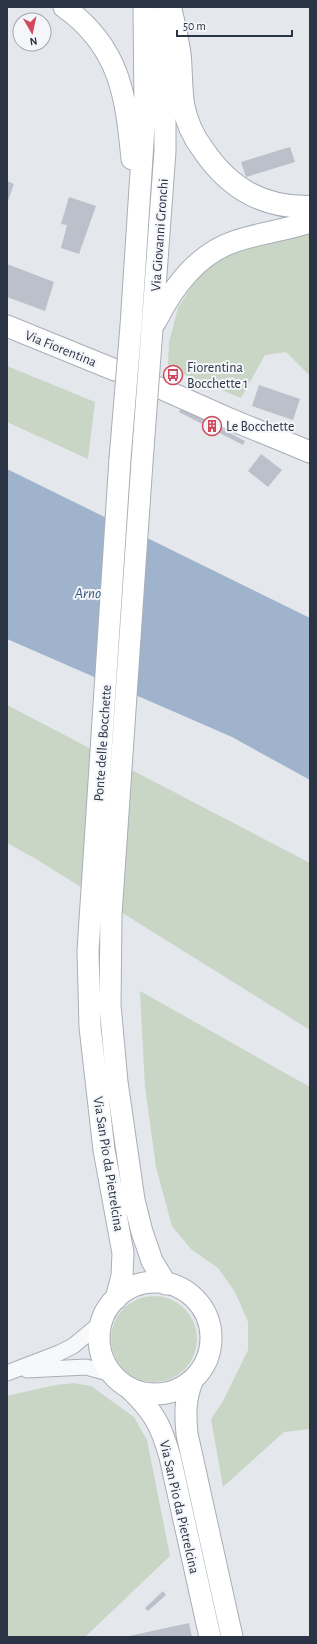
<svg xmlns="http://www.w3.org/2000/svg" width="317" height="1644" viewBox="0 0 317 1644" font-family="'Alegreya Sans',sans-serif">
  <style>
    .green { fill: #c9d6c5 }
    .water { fill: #9fb4cc }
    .building { fill: #bbc0ca }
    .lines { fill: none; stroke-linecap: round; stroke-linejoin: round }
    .street-casing { stroke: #a9aeb7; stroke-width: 17 }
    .secondary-casing { stroke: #a9aeb7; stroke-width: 23 }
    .primary-casing { stroke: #a3abb8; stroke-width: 24 }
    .street { stroke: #f7f8fa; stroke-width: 15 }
    .secondary { stroke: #fff; stroke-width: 21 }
    .primary { stroke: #fff; stroke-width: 22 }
    .secondary-bridge-casing { stroke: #a9aeb7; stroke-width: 23; stroke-linecap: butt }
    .secondary-bridge { stroke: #fff; stroke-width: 21 }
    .labels { text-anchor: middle; stroke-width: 4; stroke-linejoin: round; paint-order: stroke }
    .street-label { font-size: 14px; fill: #2b3445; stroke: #f4f6f9 }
    .poi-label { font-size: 14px; fill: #2b3445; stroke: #f4f6f9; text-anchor: start }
    .water-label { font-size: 15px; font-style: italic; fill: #34527a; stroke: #f4f6f9 }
  </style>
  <rect width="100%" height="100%" fill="#e4e7ec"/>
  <!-- green -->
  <path class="green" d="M310,229v147l-24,-24 -21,3 -24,43 -60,-25 -13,-8 1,-23 9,-34 20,-32 33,-23 48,-13z
    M7,366l88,36 -7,57 -81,-37z
    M7,705l303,158v167l-274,-171 -29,-16z
    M140,991l170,96v342l-26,3 -61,55 -12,-68 11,-16 26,-53v-28l-13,-30 -17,-24 -27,-19 -19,-23 -16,-59 -11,-80z
    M111 1339a43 43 0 1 1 86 0a43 43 0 1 1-86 0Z
    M74,1383l17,3 43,31 13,23 23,116 -85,81h-78v-241l48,-11z"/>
  <!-- water -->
  <path class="water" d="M7,469l303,149v162l-78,-43 -225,-98z"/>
  <!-- building -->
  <path class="building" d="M290,147l5,15 -49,15 -5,-15z
    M7,181l7,3 -7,20z
    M69,197l27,9 -17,48 -18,-6 6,-23 -6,-1z
    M7,264l47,18 -9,29 -38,-14z
    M259,385l41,14 -7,21 -41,-14z
    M182,408l63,33 -2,4 -64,-33z
    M261,454l21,16 -14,17 -20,-16z
    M163,1591l3,4 -18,16 -3,-3z
    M189,1623l3,14h-63v-1z"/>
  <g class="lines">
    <!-- street casing -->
    <g class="street-casing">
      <path id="street" d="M27,1370l59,-3 26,7
        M7,1373l52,-20 14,-7 29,-24"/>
    </g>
    <!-- secondary casing -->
    <g class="secondary-casing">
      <path id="secondary" d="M64,7c56,40 62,89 68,152
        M156,321c17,-34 42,-68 80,-80 24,-8 50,-11 74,-19
        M7,326l108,44
        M131,326l14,-215 -1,-104
        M152,329l13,-178v-141
        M160,388l72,32 78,32
        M142,462l-31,453 -1,90 7,77 17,118 8,32 6,17 4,12 14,23
        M99 1338a56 56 0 1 1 112 0a56 56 0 1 1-112 0Z
        M116,1299l6,-23 1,-23 -19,-103 -14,-123 -2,-76 32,-492
        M193,1379c-8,19 -8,35 -6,55l45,203
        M129,1388c25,24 32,37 41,69l40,180"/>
    </g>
    <!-- primary casing -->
    <g class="primary-casing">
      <path id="primary" d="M170,7c4,17 8,34 10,51 1,15 1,31 3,46 3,17 11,34 21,47 26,38 60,57 106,56"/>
    </g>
    <!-- street -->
    <use href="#street" class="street"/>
    <!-- secondary -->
    <use href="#secondary" class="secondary"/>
    <!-- primary -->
    <use href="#primary" class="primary"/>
    <!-- secondary-bridge casing -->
    <g class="secondary-bridge-casing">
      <path id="secondary-bridge" d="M120,459l11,-133
        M142,462l10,-133"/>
    </g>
    <!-- secondary-bridge -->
    <use href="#secondary-bridge" class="secondary-bridge"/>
  </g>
  <!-- icons -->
  <defs>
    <g id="bus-ring" transform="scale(1)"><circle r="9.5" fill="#f4f6f9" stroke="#d1495b" stroke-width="1.5"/><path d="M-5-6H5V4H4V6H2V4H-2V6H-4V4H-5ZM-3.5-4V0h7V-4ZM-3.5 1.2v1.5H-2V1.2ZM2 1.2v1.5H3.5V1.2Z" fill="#d1495b"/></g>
    <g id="building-ring" transform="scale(1)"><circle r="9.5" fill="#f4f6f9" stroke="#d1495b" stroke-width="1.5"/><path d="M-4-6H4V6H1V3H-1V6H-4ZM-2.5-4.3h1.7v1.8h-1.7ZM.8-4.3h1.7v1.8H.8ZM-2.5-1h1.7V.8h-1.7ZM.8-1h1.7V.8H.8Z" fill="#d1495b"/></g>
  </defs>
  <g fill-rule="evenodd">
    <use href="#bus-ring" x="173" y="375"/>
    <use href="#building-ring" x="212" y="426"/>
  </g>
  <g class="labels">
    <!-- street labels -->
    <g class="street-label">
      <text transform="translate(159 235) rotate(-86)" y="5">Via Giovanni Gronchi</text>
      <text transform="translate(61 348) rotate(22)" y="5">Via Fiorentina</text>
      <text transform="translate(102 743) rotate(-86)" y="5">Ponte delle Bocchette</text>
      <text transform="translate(109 1164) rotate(81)" y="5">Via San Pio da Pietrelcina</text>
      <text transform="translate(180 1507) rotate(77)" y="5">Via San Pio da Pietrelcina</text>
    </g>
    <!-- poi labels -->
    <g class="poi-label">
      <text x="187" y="372">Fiorentina<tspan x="187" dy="16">Bocchette 1</tspan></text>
      <text x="226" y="431">Le Bocchette</text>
    </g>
    <!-- water labels -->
    <g class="water-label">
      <text x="88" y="598">Arno</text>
    </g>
  </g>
  <!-- border -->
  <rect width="317" height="1644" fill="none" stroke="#2b3445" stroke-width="16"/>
  <!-- north arrow -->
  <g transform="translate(32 32) rotate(171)"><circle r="19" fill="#f4f6f9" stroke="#a4a8b1"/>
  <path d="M0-3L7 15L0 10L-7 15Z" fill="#d1495b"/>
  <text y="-6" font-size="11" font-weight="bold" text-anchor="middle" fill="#2b3445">N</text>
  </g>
  <!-- scale -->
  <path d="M177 30v6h115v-6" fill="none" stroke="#2b3445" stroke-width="2"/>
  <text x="183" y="30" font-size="12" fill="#2b3445" stroke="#f4f6f9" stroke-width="3" paint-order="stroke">50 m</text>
</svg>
